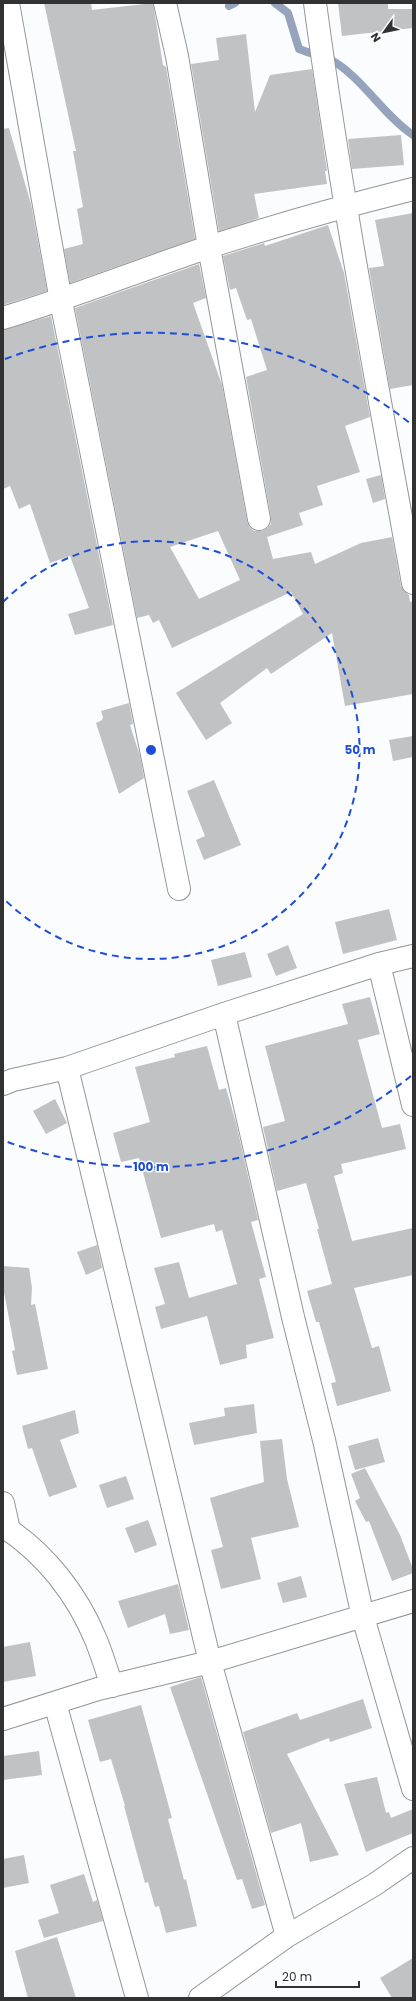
<svg xmlns="http://www.w3.org/2000/svg" width="416" height="2001" viewBox="0 0 416 2001" font-family="Poppins,sans-serif">
  <style>
    .lines { fill: none; stroke-linecap: round; stroke-linejoin: round }
    .stream { stroke: #95a3bc; stroke-width: 8 }
    .building { fill: #c1c2c4; fill-rule: evenodd }
    .minor-casing { stroke: #949597; stroke-width: 24 }
    .minor { stroke: #fff; stroke-width: 22 }
    .ring { fill: none; stroke: #1d4ed8; stroke-width: 2; stroke-dasharray: 7 5 }
    .centre { fill: #1d4ed8; stroke: #fff; stroke-width: 2 }
    .ring-label { font-size: 12px; text-anchor: middle; font-weight: bold; fill: #1d4ed8; stroke: #fff; stroke-width: 3; stroke-linejoin: round; paint-order: stroke }
  </style>
  <rect width="100%" height="100%" fill="#fafcfe"/>
  <g class="lines">
    <!-- stream -->
    <path class="stream" d="M275,3l13,10 11,36c10,4 22,7 32,11 29,15 53,56 82,75
      M229,6l6,-3"/>
  </g>
  <!-- building -->
  <path class="building" d="M44,3h47l1,7 61,-7 10,62 3,2 29,172 -125,44 -6,-34 19,-5 -6,-35 6,-2 -10,-56h3z
    M338,3h50v6h25v19l-71,8z
    M246,34l9,78 15,-37 42,-6 15,102h-2l2,13 -73,10 5,24 -40,13 -28,-167 28,-4 -3,-22z
    M9,128l22,76 16,87 -44,14v-176z
    M401,135l3,30 -52,4 -4,-30z
    M413,213v172l-23,4 -21,-121 15,-2 -9,-46z
    M328,225l16,48 26,144 -25,9 15,46 -43,14 6,19 -24,8 4,12 -36,12 6,22 38,-7 4,12 46,-21 31,-6 9,49 3,5 5,4 1,7 3,-1v93l-68,12 -13,-73 -61,41 -4,-6 -47,35 12,20 -26,17 -30,-47 127,-79 -12,-22 -119,56 -13,-28 -6,3 -4,-8 -12,3 -62,-310 124,-44 7,34 -13,5 29,82 25,136 2,6 5,4h8l5,-3 4,-4v-7l-25,-140 21,-7 -16,-51 -4,1 -11,-32 -6,2 -7,-34 41,-13 1,3zM218,531l22,49 -41,19 -29,-52z
    M51,316l62,309 -38,10 -7,-21 21,-6 -19,-52 -20,7 -20,-59 -11,5 -9,-23 -7,3v-159z
    M381,475l4,24 -12,4 -7,-24z
    M129,703l4,21 -3,1 10,31 4,22 -25,16 -23,-71 6,-3 1,-3 -2,-6z
    M413,736v21l-20,4 -4,-21z
    M214,780l27,65 -37,15 -8,-20 9,-4 -18,-45z
    M389,909l8,31 -54,14 -8,-32z
    M288,945l9,23 -21,8 -9,-22z
    M245,952l7,25 -34,9 -7,-26z
    M370,997l10,37 -22,6 24,88 18,-4 6,25 -65,15 2,9 -9,3 18,65 61,-13v47l-59,13 18,60 7,-2 12,45 -54,15 -6,-23 5,-1 -17,-60h-3l-9,-31 25,-7 -15,-55h2l-13,-46 -29,8 -14,-64 22,-6 -20,-75 83,-22 -6,-20z
    M207,1046l12,44 7,-2 10,35 22,97 -7,2 15,55 -7,2 15,59 -28,7 1,13 -27,7 -13,-49 -46,13 -6,-22 10,-3 -11,-36 25,-6 10,36 48,-14 -15,-54 -6,2 -2,-8 -53,14 -22,-80 -18,4 -8,-29 37,-11 -15,-55 40,-10 -1,-3z
    M55,1099l12,24 -21,11 -13,-23z
    M97,1245l5,23 -16,7 -9,-23z
    M3,1266l26,2 3,20 -1,17 4,-1 13,65 -31,6 -5,-24 3,-1 -12,-63z
    M254,1404l3,29 -63,12 -5,-22 36,-7 -1,-8z
    M75,1410l4,23 -19,7 17,47 -28,10 -17,-49 -4,1 -6,-23z
    M378,1438l7,24 -30,8 -7,-24z
    M282,1439l5,40 12,48 -48,11 10,41 -40,10 -10,-39 12,-3 -13,-49 54,-16 -4,-41z
    M365,1468l35,67 13,34v4l-21,8 -23,-60 -3,1 -11,-21 5,-3 -9,-24z
    M126,1476l8,23 -27,9 -8,-23z
    M148,1520l9,25 -22,8 -10,-25z
    M301,1576l6,21 -24,6 -6,-20z
    M178,1584l11,46 -19,4 -5,-20 -37,14 -10,-27z
    M30,1642l6,34 -33,6v-35z
    M201,1677l64,228 -13,4 -10,-30 -5,1 -67,-193z
    M363,1699l9,29 -42,14 -1,-4 -42,16 52,101 -29,7 -9,-39 -30,10 -28,-101 54,-19 3,7z
    M141,1705l31,113 -4,1 16,61 2,-1 11,47 -31,7 -7,-27 -4,1 -7,-25 -3,1 -21,-77h1l-14,-47 -11,3 -12,-42z
    M39,1751l3,24 -39,5v-24z
    M377,1777l9,36 3,-1 2,6 22,-9v24l-47,19 -22,-68z
    M24,1855l5,28 -26,5v-29z
    M84,1874l9,28 4,-2 6,21 -59,17 -6,-18 21,-7 -9,-28z
    M57,1937l19,61h-48l-13,-47z
    M413,1958v40h-21l-12,-20z"/>
  <g class="lines">
    <!-- minor casing -->
    <g class="minor-casing">
      <path id="minor" d="M8,3l53,298 118,588
        M165,3l12,53 32,191 50,272
        M315,3c26,194 63,387 98,580
        M3,318c70,-21 137,-48 206,-71 67,-22 136,-41 204,-58
        M379,964l34,141
        M224,1014l69,303 31,123 39,177 50,172
        M67,1068l143,594 77,274
        M3,1084l10,-4 54,-12 157,-54 155,-50 34,-8
        M3,1503l6,27
        M3,1526c42,27 74,68 93,114 6,15 11,31 16,46
        M55,1703l82,295
        M3,1719l95,-30 112,-27 203,-61
        M200,1998l87,-62 87,-51 39,-27"/>
    </g>
    <!-- minor -->
    <use href="#minor" class="minor"/>
  </g>
  <!-- distance rings -->
  <g class="ring">
    <path d="M3 602A209 209 0 1 1 3 898"/>
    <path d="M411 1076A417 417 0 0 1 5 1141M5 359A417 417 0 0 1 411 424"/>
  </g>
  <circle cx="151" cy="750" r="6" class="centre"/>
  <g class="ring-label">
    <text x="360" y="754">50 m</text>
    <text x="151" y="1171">100 m</text>
  </g>
  <!-- border -->
  <rect width="416" height="2001" fill="none" stroke="#323233" stroke-width="8"/>
  <!-- north arrow -->
  <g transform="translate(384 32) rotate(237)" stroke="#ffffff" stroke-width="3" paint-order="stroke">
  <path d="M0-3L7 15L0 10L-7 15Z" fill="#323233"/>
  <text y="-6" font-size="11" font-weight="bold" text-anchor="middle" fill="#323233">N</text>
  </g>
  <!-- scale -->
  <path d="M276 1981v6h83v-6" fill="none" stroke="#323233" stroke-width="2"/>
  <text x="282" y="1981" font-size="12" fill="#323233" stroke="#ffffff" stroke-width="3" paint-order="stroke">20 m</text>
</svg>
